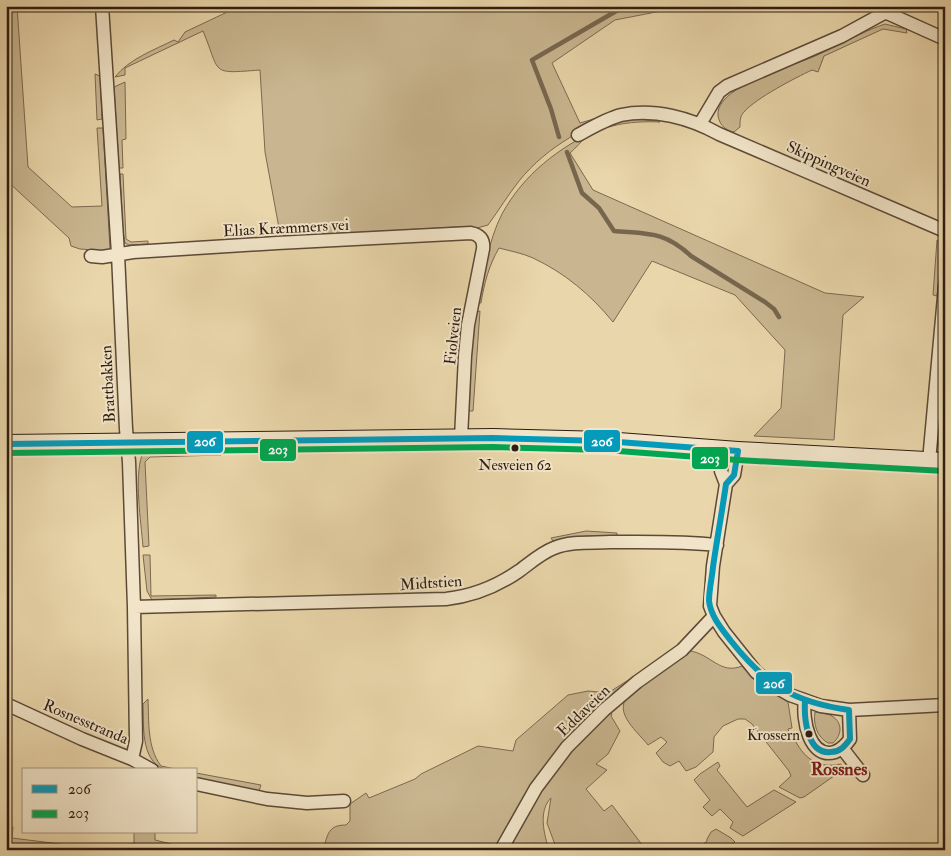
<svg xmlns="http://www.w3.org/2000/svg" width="951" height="856" viewBox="0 0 951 856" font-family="'IM FELL Double Pica',serif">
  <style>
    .green { fill: #c9b690; stroke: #7b6950 }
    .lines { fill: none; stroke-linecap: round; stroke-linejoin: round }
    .stream { stroke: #77664e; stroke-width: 4.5 }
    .street-casing { stroke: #5c4a37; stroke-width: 15 }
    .secondary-casing { stroke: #2d1c11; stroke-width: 20 }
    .street { stroke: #f1e4c8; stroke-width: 12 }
    .secondary { stroke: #f1e4c8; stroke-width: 18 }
    .bus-1-casing { stroke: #f1e4c8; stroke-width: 10 }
    .bus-2-casing { stroke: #f1e4c8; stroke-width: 10 }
    .bus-1 { stroke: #049bbb; stroke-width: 6 }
    .bus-2 { stroke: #00a651; stroke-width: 6 }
    .bus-dot { fill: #2d1c11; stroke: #f1e4c8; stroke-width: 2 }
    .labels { text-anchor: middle; stroke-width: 4; stroke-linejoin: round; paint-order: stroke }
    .bus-label { font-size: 15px; fill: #2d1c11; stroke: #f1e4c8 }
    .street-label { font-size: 16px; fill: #2d1c11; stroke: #f1e4c8 }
    .neighbourhood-label { font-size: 18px; font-weight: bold; fill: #7a1f14; stroke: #f1e4c8 }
    .line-badge { stroke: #f1e4c8; stroke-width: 2 }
    .badge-label { font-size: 14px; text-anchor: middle; font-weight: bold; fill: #fff }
  </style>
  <rect width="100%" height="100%" fill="#e9d6aa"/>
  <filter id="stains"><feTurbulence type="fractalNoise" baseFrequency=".004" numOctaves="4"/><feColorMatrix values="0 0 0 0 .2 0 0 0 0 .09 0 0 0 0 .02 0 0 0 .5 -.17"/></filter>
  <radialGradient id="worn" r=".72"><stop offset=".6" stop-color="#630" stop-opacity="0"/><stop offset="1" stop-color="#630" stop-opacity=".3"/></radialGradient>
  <!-- green -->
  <path class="green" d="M6,6h11l11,161 44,40 30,-1 -5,-78h6l7,121 -4,2 -26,-2 -9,-3 -2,-8 -63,-58z
    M240,6h447l-72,14 -63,43 28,60 51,-15c-42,17 -83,37 -112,73 -11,14 -20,29 -31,44l-11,3 -20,-1 -166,9h-7l-5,-8 -14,-76 -5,-82c-51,4 -39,4 -57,-39l-78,37v7l-10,2c14,-18 39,-27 59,-37l4,2 7,-10z
    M885,24l21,5 1,4 -24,-4 -59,27 -6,16 -6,-2c-17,8 -56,28 -68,42 -4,4 -4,9 -4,15l-6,5c-6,-1 -12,-5 -14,-10 -17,-33 76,-57 95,-66 23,-10 46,-24 70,-32z
    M95,74l5,2 2,43 -5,1z
    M125,82l1,57 -4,1 1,28h-4l-5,-81z
    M632,119l26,2 2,1c-25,-1 -51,1 -73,15 -6,4 -11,11 -17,16l23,37 232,103 39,4 -21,18 -9,125 -80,-4 27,-28 4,-58 -50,-55 -83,-34 -39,61c-22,-27 -48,-49 -80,-64 -11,-5 -23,-7 -34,-10 -10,17 -15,36 -18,55h-4c7,-29 11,-62 25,-89 21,-39 57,-67 97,-85 11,-4 21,-9 33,-10z
    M120,174h3l3,65 5,3 17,-1v3l-19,1 -4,-2 -2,-11z
    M937,240l4,3 1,9 -5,44 -4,-1z
    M480,311l-7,100h-4l3,-73 4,-26z
    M945,394l-1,52 1,6h-3c-9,-10 -2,-46 3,-58z
    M148,452l60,1 13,2 -71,2 -5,5 4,84 -6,1c-2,-26 -9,-69 -1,-92z
    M586,531l31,2v4l-31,-1 -33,5 -2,-3z
    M143,555h7l1,41 65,-1v2l-64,3 -5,-9z
    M690,651c21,3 30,24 52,15l12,13 34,23 4,26 -4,1 2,7h3c10,22 24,33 48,28l3,5 -40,28 -4,1 -21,-11 12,-11 -2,-5 -37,-47 -7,-5h-7l-15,7 -9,11 -1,15 -17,15 -10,4 -7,-10 -9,5 -7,-4 -7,-9 11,-11 -6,-5 -13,8c-10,-13 -34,-31 -21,-48z
    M658,661l-74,61 -86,128h-175c5,-16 5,-25 23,-25l4,-4v-17l16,-11 3,5 46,-19 6,-5 57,-28 35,5 3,-11 52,-45 20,-4 20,2z
    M148,699c1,23 -1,48 13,67l19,4c-5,0 -11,1 -16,-1 -24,-9 -20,-45 -21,-65z
    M609,712l3,2 -1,2 9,15 -12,23 -12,10 11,6 -21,19 18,22 8,-6 34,45h-89l-10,-27 4,-25c-13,13 -7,36 -2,52h-43l46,-79z
    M815,712c5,1 12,1 17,4 11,7 10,19 1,27h-5c-11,-6 -15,-19 -13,-31z
    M718,762l2,4 -3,4 30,37 27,-17 22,12 -53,34 -13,-8 3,-6 -13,-13 -8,7 -9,-9 7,-7 -16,-20 6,-6z
    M196,773l65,12 -2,6 -63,-13z
    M6,826l7,1 -1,11 72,9 50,-3v-12h21v8l40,10h-189z
    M716,829l15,9 4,4 -13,8h-25l10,-9v-2l4,-7z"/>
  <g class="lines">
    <!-- stream -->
    <path class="stream" d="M559,137l-8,-28 -19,-49 86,-50 24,-4
      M567,152l15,41 17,15 15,23c34,3 50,0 77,25l74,46 9,7 5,8"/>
    <!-- street casing -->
    <g class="street-casing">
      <path id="street" d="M102,6l16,248 8,175 3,33 5,145 2,134 -4,18
        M887,13l58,26
        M700,124l19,-32 8,-6 115,-50 55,-30
        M578,135c13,-7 28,-16 43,-20 33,-7 69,3 98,19l226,97
        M91,256l11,1 31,-5 144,-9 194,-10c9,2 13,7 12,16l-15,76 -3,31 -4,82
        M723,450l-2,21 5,13 -13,82 -3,40 4,10 10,16 32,40 18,14 16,9 31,11 28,4 96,-5
        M929,461l16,-175
        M726,484l8,-9 4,-24
        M134,607l312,-8c28,-3 50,-12 73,-28 11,-8 22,-18 35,-23 17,-7 38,-5 56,-6 35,0 72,-1 107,3
        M805,701c-3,17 4,59 30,51 7,-3 11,-7 15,-13l-1,-29
        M6,704l76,35 50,20 20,11
        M842,748l21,27
        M196,784l71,15 40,4 37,-2
        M501,850l35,-62 31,-41 37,-37 33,-28 45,-32 32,-34"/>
    </g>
    <!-- secondary casing -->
    <g class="secondary-casing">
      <path id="secondary" d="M6,444l487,-6 112,3 133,10 207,11"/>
    </g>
    <!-- street -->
    <use href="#street" class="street"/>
    <!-- secondary -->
    <use href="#secondary" class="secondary"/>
    <!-- bus-1 casing -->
    <g class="bus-1-casing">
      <path id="bus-1" d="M6,444l487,-6 112,3 133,10 -4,24 -8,9c-4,28 -9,55 -13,83 -1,11 -4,23 -4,34 2,16 13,28 22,40 35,44 62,61 118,69l1,29c-5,7 -10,13 -19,13 -24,3 -27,-34 -26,-51"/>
    </g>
    <!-- bus-2 casing -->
    <g class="bus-2-casing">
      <path id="bus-2" d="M6,453l487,-6 112,3 133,10 207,11"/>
    </g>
    <!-- bus-1 -->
    <use href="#bus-1" class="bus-1"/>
    <!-- bus-2 -->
    <use href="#bus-2" class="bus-2"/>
  </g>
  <!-- markers -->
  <g class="bus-dot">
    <circle cx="515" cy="448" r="4.5"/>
    <circle cx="809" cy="734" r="4.5"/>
  </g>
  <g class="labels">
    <!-- bus labels -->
    <g class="bus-label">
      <text x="515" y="470">Nesveien 62</text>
      <text x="800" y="740" text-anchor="end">Krossern</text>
    </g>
    <!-- street labels -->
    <g class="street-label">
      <text transform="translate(829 163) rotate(24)" y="6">Skippingveien</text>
      <text transform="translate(286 227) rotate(-3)" y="6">Elias Kræmmers vei</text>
      <text transform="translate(452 336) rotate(-84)" y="6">Fiolveien</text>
      <text transform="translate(107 384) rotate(-93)" y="6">Brattbakken</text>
      <text transform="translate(431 582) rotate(-4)" y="6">Midtstien</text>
      <text transform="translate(583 710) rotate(-44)" y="6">Eddaveien</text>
      <text transform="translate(86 721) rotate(23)" y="6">Rosnesstranda</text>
    </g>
    <!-- neighbourhood labels -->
    <g class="neighbourhood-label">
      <text x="839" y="775">Rossnes</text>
    </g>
  </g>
  <g class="line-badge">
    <rect x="583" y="429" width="38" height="24" rx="5" fill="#049bbb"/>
    <rect x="186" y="430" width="38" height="24" rx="5" fill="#049bbb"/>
    <rect x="259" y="438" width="38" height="24" rx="5" fill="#00a651"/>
    <rect x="691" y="446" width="38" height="24" rx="5" fill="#00a651"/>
    <rect x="755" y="671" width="38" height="24" rx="5" fill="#049bbb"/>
  </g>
  <g class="badge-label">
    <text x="602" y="446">206</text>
    <text x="205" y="446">206</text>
    <text x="278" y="454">203</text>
    <text x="710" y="463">203</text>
    <text x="774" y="688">206</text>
  </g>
  <!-- margin -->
  <rect width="951" height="856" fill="none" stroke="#e9d6aa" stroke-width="25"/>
  <rect x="8" y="8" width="936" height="841" fill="none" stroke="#2d1c11" stroke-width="2.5"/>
  <rect x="12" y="12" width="926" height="831" fill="none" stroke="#2d1c11"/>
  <!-- legend -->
  <rect x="22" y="768" width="175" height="65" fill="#f1e4c8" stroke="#a3947f"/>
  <rect x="32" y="785" width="25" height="8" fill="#049bbb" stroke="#a3947f"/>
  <text x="68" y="794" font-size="15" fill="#2d1c11">206</text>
  <rect x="32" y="810" width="25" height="8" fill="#00a651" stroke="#a3947f"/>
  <text x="68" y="818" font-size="15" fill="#2d1c11">203</text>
  <rect width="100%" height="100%" filter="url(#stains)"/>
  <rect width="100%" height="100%" fill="url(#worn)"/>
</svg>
